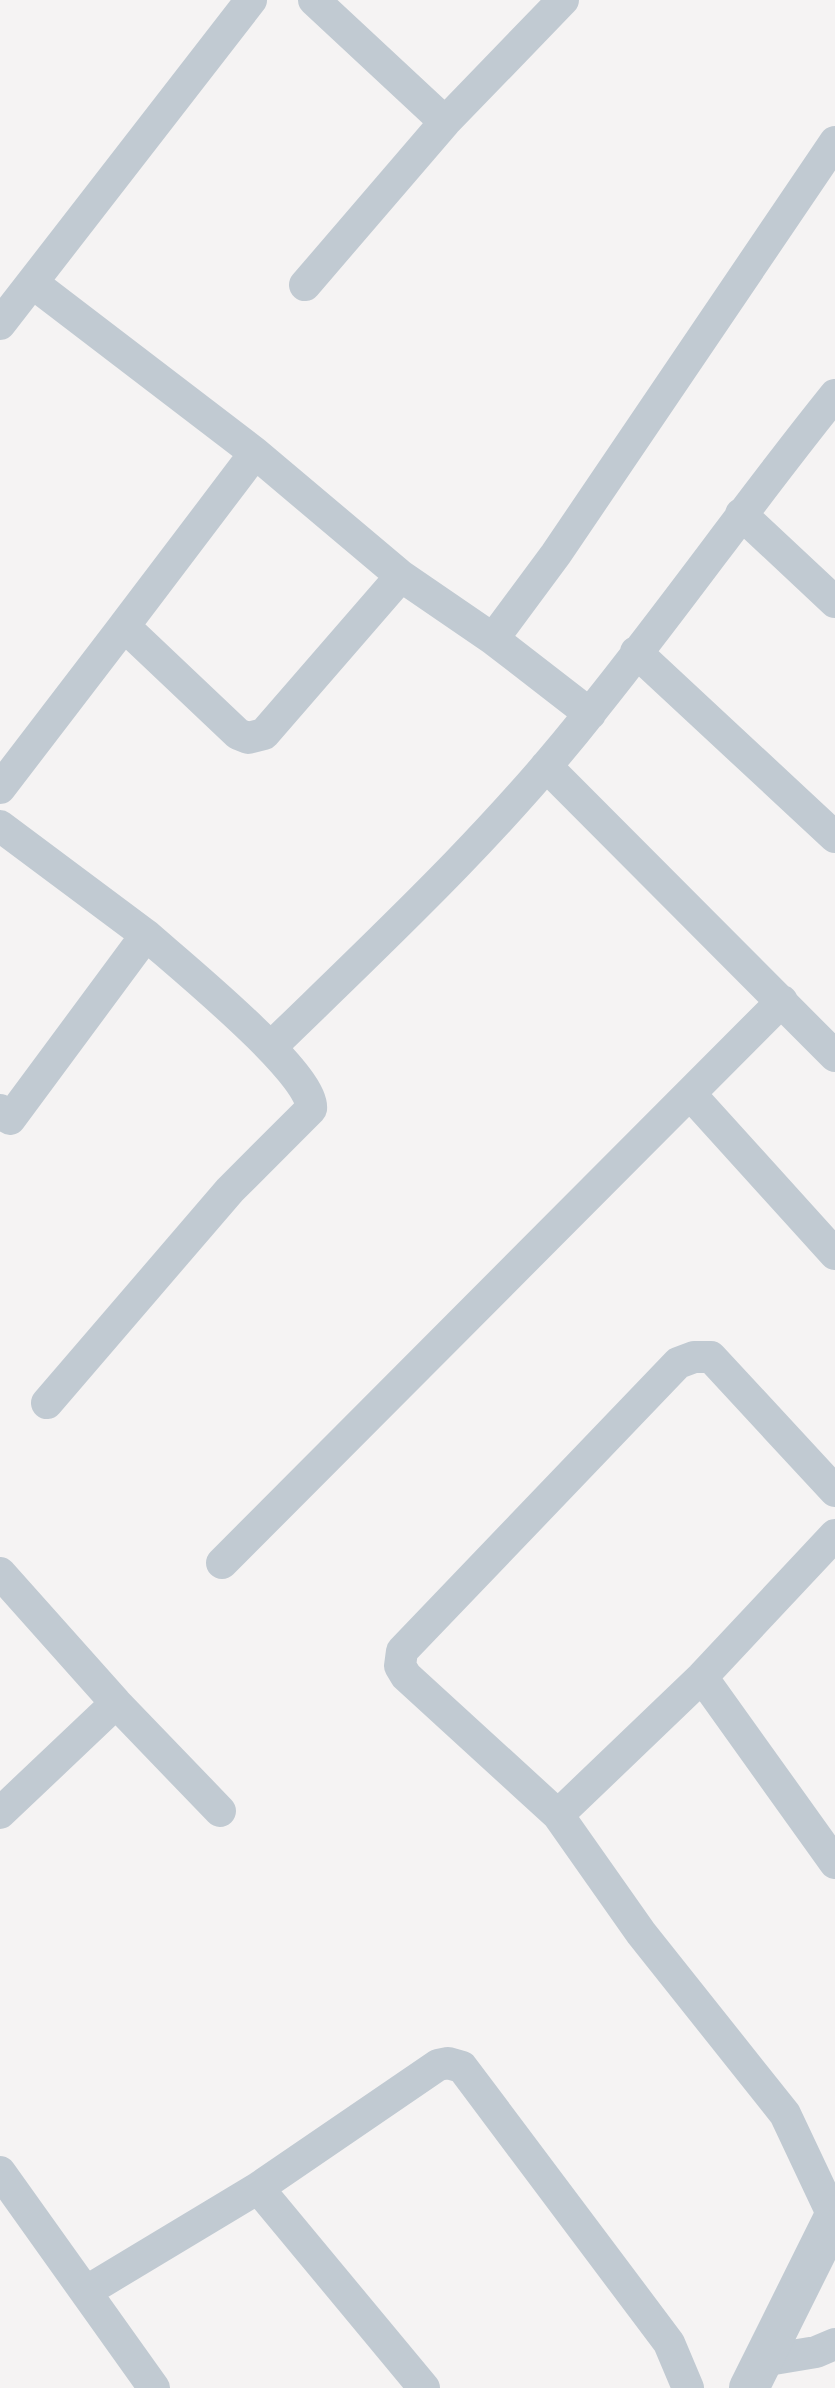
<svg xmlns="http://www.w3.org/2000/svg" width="835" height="2388" viewBox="0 0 835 2388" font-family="'IBM Plex Sans',sans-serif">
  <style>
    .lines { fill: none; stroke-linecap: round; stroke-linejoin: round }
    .minor { stroke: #c1cad2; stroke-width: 32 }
    .tertiary { stroke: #c1cad2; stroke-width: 40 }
  </style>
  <rect width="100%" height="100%" fill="#f5f3f3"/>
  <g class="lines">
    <!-- minor -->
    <path class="minor" d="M314,0l131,122
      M34,284l221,169 146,123 -137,158 -16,4 -10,-4 -114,-108 131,-173
      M305,285l140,-163 118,-122
      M0,324l251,-324
      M741,514l94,88
      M401,576l92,63 97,75
      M493,639l63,-85 279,-412
      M636,652l199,185
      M546,766l289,290
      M0,788l124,-162
      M0,826l146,109 -136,184 -10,-9
      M271,1047c110,-107 224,-213 319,-334 84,-104 161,-214 245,-318
      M691,1095l144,159
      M47,1403l183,-213 81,-81c6,-33 -136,-148 -165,-174
      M222,1563l560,-562
      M0,1573l116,130 104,108
      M702,1677l133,186
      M0,1813l116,-110
      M558,1815l144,-138 133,-142
      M0,2172l154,216
      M258,2188l166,200
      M834,2218l-49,-104 -144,-181 -83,-118 -152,-139 -6,-10 2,-15 276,-288 16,-6h17l124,134
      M87,2291l171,-103 180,-123 10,-2 14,4 207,276 19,45
      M762,2361l54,-9 19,-8"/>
    <!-- tertiary -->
    <path class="tertiary" d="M749,2388l86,-173"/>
  </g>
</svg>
